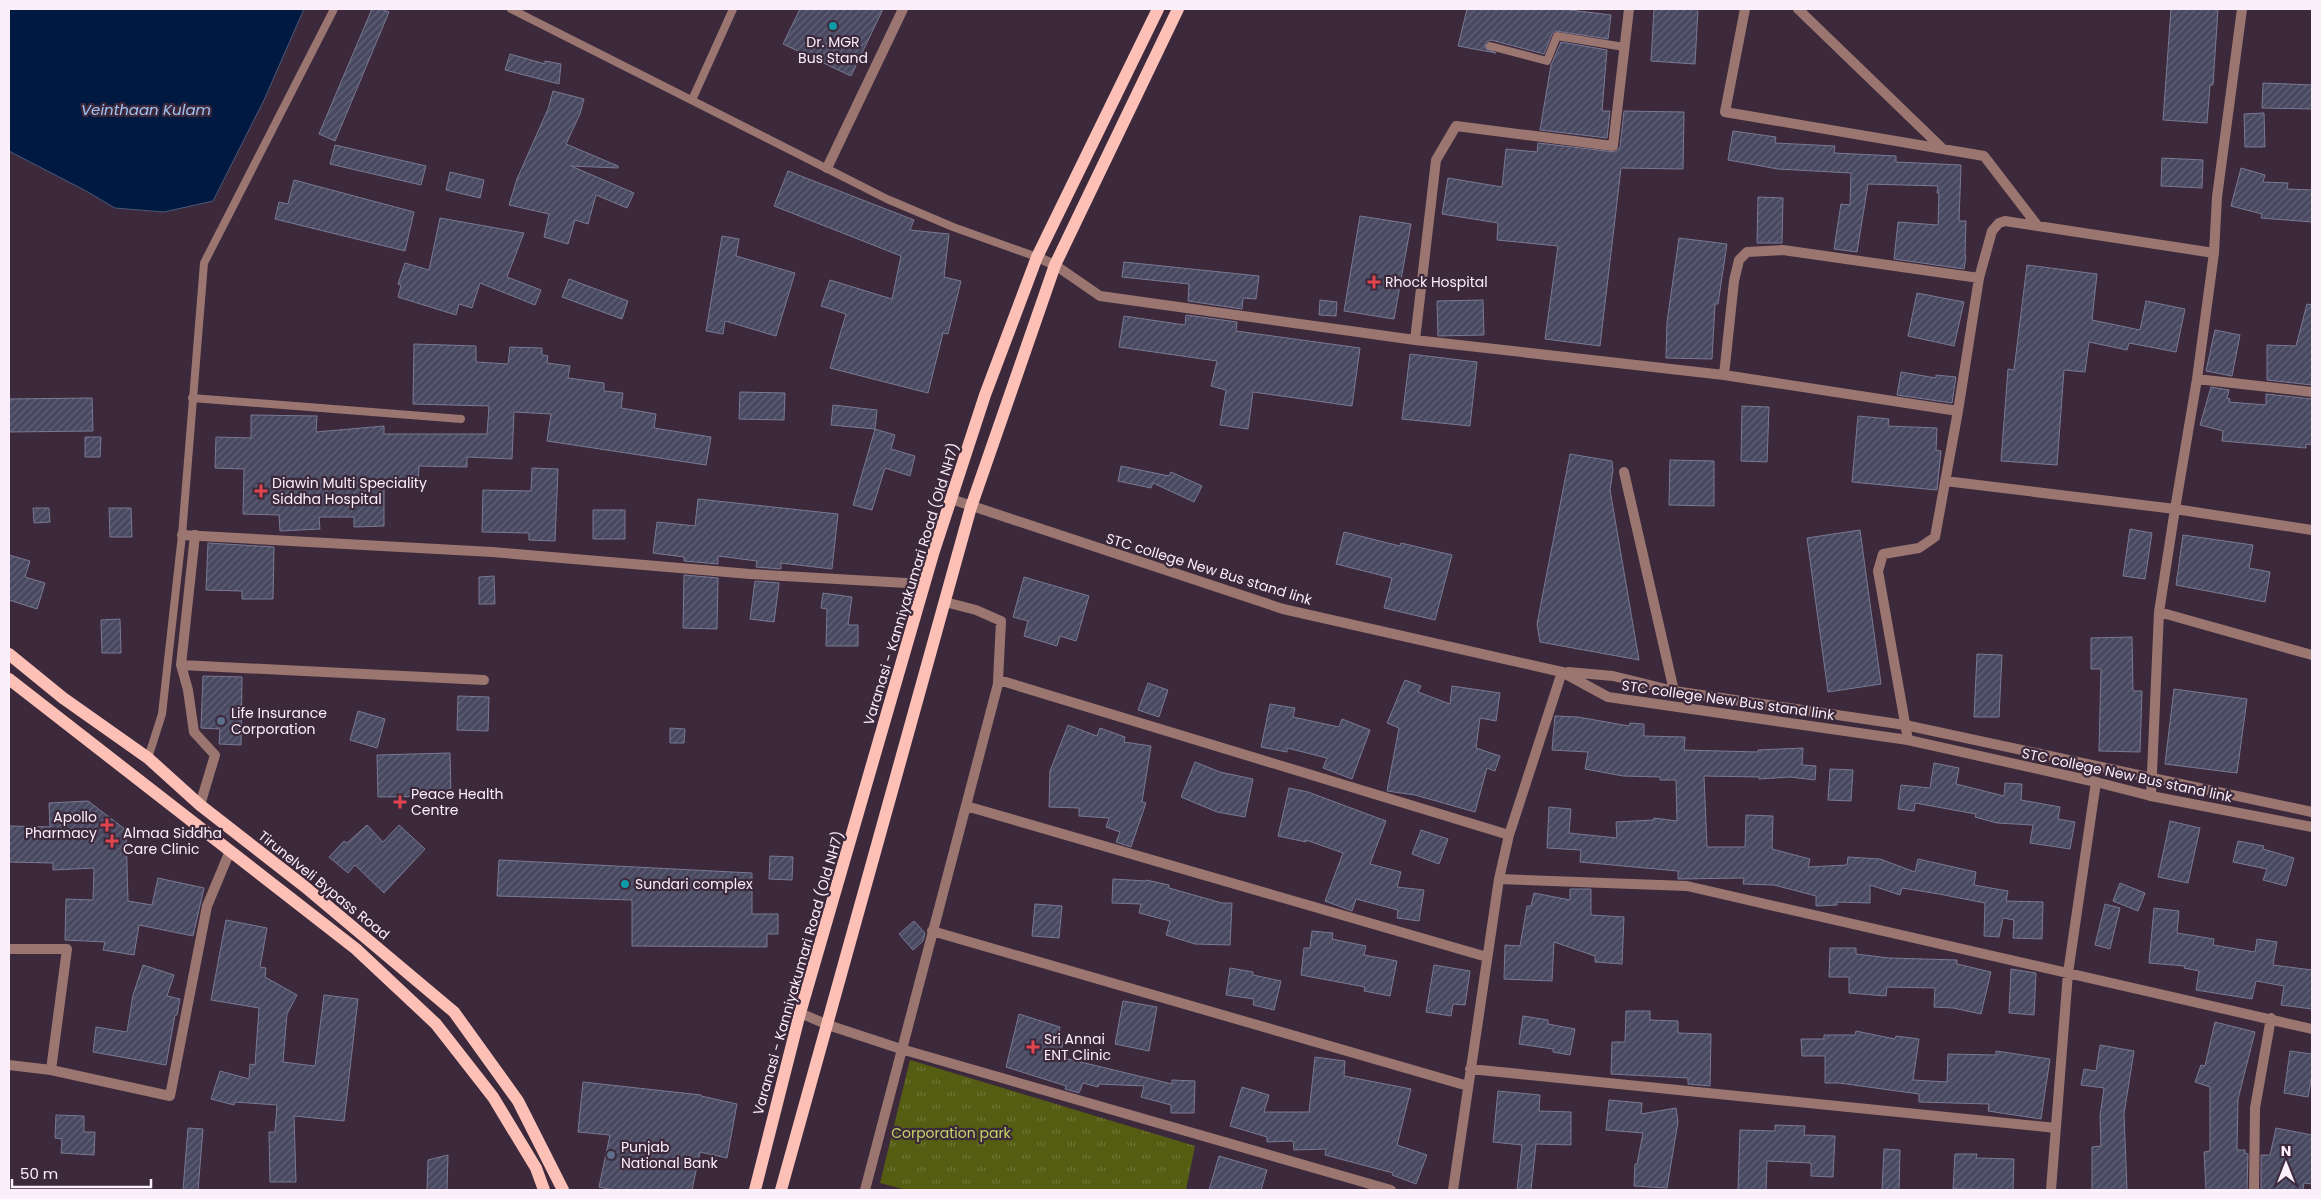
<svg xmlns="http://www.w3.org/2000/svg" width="2321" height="1199" viewBox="0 0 2321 1199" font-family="Poppins,sans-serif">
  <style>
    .park { fill: url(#park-tufts) }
    .water { fill: #001941; stroke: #4b5979 }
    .building { fill: url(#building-hatch); stroke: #797994 }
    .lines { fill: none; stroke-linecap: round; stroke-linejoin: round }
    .service { stroke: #9b7670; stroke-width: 8 }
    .minor { stroke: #9b7670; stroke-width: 10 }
    .tertiary { stroke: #9b7670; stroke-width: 10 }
    .primary { stroke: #fcc0b6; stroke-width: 12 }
    .culture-dot { fill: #0f9aa8; stroke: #3c293b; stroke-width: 2 }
    .health-dot { fill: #e0444e; stroke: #3c293b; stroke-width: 2 }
    .service-dot { fill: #5c6f8a; stroke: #3c293b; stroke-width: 2 }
    .labels { text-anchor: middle; stroke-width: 4.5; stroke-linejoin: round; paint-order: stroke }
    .poi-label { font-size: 14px; fill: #fbeffb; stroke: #3c293b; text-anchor: start }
    .street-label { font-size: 14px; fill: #fbeffb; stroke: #3c293b }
    .park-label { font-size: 14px; fill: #c4d468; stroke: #3c293b }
    .water-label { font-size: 15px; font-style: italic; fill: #a0c3f5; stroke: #3c293b }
  </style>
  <defs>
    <pattern id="park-tufts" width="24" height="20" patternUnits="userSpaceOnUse" patternTransform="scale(1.25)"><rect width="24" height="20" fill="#545d11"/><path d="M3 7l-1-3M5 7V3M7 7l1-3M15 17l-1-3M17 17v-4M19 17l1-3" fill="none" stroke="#6e7535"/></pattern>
    <pattern id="building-hatch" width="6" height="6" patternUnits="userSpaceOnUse" patternTransform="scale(1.25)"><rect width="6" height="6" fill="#484861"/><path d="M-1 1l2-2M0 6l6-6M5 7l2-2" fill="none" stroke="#636379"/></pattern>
  </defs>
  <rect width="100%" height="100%" fill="#3c293b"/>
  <!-- park -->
  <path class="park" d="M910,1060l285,86 -9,44h-280l-26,-7z"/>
  <!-- water -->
  <path class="water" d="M9,9h295l-40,91 -51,101 -49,11 -49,-4 -29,-17 -77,-40z"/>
  <!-- building -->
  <path class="building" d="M372,9h9l8,3 -54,129 -16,-7z
    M800,9h83l-32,67 -68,-32z
    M1467,9h95l49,6 -3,24 -52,-8 -4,3 -8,20 -53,-14 -5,2 -1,6 11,5 -38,-7z
    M1654,9h44l-3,55 -44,-3z
    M2171,9h47l-5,76h-3l-3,38 -44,-3z
    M1561,42l46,8 -5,61h8l-3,27 -67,-8 11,-65z
    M510,54l35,10v-3l16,3 -2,20 -54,-14z
    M2263,83l49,2v24l-50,-1z
    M553,91l31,8 -4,15 -14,30 52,22v2l-47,-2 63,27 -7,15 -31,-13 -8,29 -13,-4 -7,24 -24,-7 5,-23 -40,-9 8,-26 31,-70z
    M1624,111l60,1 -1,57 -62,-1 -21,178 -55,-7 13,-93 -61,-6 1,-17 -56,-9 6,-36 54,9 4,-38 31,3 1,-9 77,9 5,-5z
    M2264,113l1,34h-20l-1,-33z
    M1733,131l43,6 -1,6 60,3 -1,7 62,3v6l65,3 -2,56h7l-1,34 1,1 -2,13 -70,-10 4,-37 40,3 1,-32h-2l1,-7 -70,-2 -11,68 -23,-3 7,-45 9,1 1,-32 -73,-4 -50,-9z
    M335,145l91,21 -5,19 -91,-21z
    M2162,158l41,2 -1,28 -41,-2z
    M2241,168l24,7 -2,7 25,1 -1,6 25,1v32l-51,-4 1,-4 -31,-8z
    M788,171l126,49 -4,10 39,4 -5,43 17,4 -13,53 -5,-1 -15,60 -98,-25 16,-54 -25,-8 9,-26 62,19 9,-43 -127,-50z
    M450,172l34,8 -4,18 -34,-8z
    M294,180l120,32 -9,39 -130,-32 4,-17 9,2z
    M1758,197l25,1 -1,45h-25z
    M1360,216l51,8 -17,95 -50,-8z
    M440,218l84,15 -17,44 34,13 -6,15 -55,-22 -8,25 -13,-4 -3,11 -58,-18 3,-12 -3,-1 7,-21 24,7z
    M722,236l17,3 -3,17 59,17 -19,63 -51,-15 -2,13 -17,-3z
    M1679,238l48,6 -9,60h-3l-3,55 -46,-1 1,-36z
    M1124,262l135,14 -3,23 -13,-1 -1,11 -54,-8 1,-17 -67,-7z
    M2027,265l70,9 -5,46 48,10 6,-29 39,8 -9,43 -47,-9 -2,7 -38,-8 -4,30 -21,-2 -7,95 -56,-4 7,-92 6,1z
    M569,279l59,22 -6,18 -60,-22z
    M1917,293l47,9 -10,44 -46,-10z
    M1320,300l17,2 -1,14 -17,-1z
    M1483,300l1,35 -46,1 -1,-35z
    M2307,304l5,1v80l-45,-5v-35l29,1z
    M1186,315l51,7 -1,9 124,17 -8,58 -99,-14 -5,37 -28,-4 6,-35 -15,-4 6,-25 -98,-14 5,-31 61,9z
    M2215,330l25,5 -8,41 -26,-5z
    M414,344l62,2v16l32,2 2,-17 32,1v7l6,1 -1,7 23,3 -2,12 36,5v8l19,2 -2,15 35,6 -2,14 57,9 -5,28 -159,-24 4,-27 -37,-2 -2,47 -45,-2v10l-48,-1 -1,17 -34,-1v44l-30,1v-10h-35l1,12 -40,2 -1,-16 -36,-1 1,-45 -29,-1 1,-31 35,1v-23l66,1 -1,16 68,-6v8h103l2,-28 -76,-2z
    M1410,354l67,8 -7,64 -68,-7z
    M1901,372l35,6v-3l20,2 -4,26 -55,-8z
    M2211,387l18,3 -2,8 3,1 -1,3 37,3v-11l46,5v46l-6,-1v4l-84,-7 1,-10 -23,-6z
    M740,392l45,1 -1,27 -45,-1z
    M92,398l1,33 -84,1v-33z
    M833,405l44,5 -2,19 -44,-4z
    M1742,406l27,1 -2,55 -26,-1z
    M1858,416l31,3 -1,7 49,2 -1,22 5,1 -4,39 -85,-8z
    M875,429l20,6 -4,14 24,7 -5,20 -25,-8 -13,42 -19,-5z
    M85,437h16l-1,20h-15z
    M1570,454l42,7 1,9 -3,20 29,170 -99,-18 -3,-18z
    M1670,460l44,1v45l-45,-1z
    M1121,466l48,10 2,-4 31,14 -8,16 -41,-19 -2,5 -33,-7z
    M532,468l26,1 -3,72 -26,-1v-7l-47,-1 1,-42 48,1z
    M698,499l140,15 -6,55 -51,-6v6l-25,-2 1,-6 -39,-5v8l-34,-3v-4l-31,-4 4,-31 38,4z
    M33,508h16l1,14 -16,1z
    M109,508h22l1,29h-22z
    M593,510h32v29h-32z
    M2130,529l22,4 -7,46 -22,-3z
    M1860,530l21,154 -53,8 -21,-154z
    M1344,532l56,14 1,-3 51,12 -17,65 -51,-12 8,-30 -56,-14z
    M2183,535l70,10 -4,23 21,4 -5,30 -89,-17z
    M208,543l66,4 -1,52h-31v-8l-36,-1z
    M9,555l21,6 -5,16 20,6 -8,26 -28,-9z
    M684,575l34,3 -1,51 -34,-1z
    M494,576l1,28h-16v-27z
    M1024,577l65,19 -13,45 -16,-5 -3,10 -33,-10 4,-15 -15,-4z
    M755,581l24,2 -5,39 -24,-3z
    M823,593l29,4 -4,28h10v21h-32l1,-37 -6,-1z
    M120,619l1,34h-19l-1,-33z
    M2132,637l1,54h9l-2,61 -41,-1 2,-82h-10v-31z
    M1977,654l25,1 -3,62h-25z
    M203,676l39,1 -1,68 -22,-1 1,-15 -19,-1z
    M1405,680l16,6 -3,6 32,12 2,-18 48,7 -4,28 -16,-3 -4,30 24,8 -5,15 -8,-3 -12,44 -60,-17 -28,-4 12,-63 -12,-5z
    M1148,683l20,7 -9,27 -21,-7z
    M2174,689l73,10 -10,74 -72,-9z
    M458,696l31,1 -1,34 -31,-1z
    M1270,704l25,4 -2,9 46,10 3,-8 28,11 -18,49 -29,-11 4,-10 -40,-10v4l-26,-5z
    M358,711l27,8 -8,29 -27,-8z
    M1555,716l23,1 51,9 1,-3 14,1v12l41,1 -1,13 74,2v-2l45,-2 -1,17 14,1 -1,14 -25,-3 -31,2v-2l-55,-1 3,71h38l1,-32 27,1 -1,33 38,10 -2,8 39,-2 1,-8 32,2 35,13 3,-13 58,13 -2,13 34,6 -2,10 37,1 -1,37 -29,-1 1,-18 -11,-2 -4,19 -15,-1 1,-33 -46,-9 -37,-6 -2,7 -30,-10v18l-33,-1v3l-21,1v-10l-42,-11 -31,-1 1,-6 -66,1v-8l-98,-9 1,-12 -34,-2 2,-41 22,2 -2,24 48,5 -1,-16 37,-2 1,-2 23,3 -1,-41h-16v-3l-37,-1 -38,-7 3,-17 -36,-2z
    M1068,725l29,11 3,-8 25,9 -1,5 27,4 -9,56 4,1 -15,44 -15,-5 4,-10 -14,-5 3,-9 -30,-2v-8l-30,-1 1,-36z
    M670,728l15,1 -1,14h-14z
    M450,753l1,43 -73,1 -1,-42z
    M1195,762l25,10 33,7 -8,38 -28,-5 -36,-15z
    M1934,763l25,5 -3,16 48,12 1,-13 17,1 -1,16 39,7 -2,12 17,3 -5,27 -40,-6 3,-18 -36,-2 -22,-6 1,-3 -61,-11 -1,8 -16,-2 3,-24 29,3z
    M1830,769l23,1 -2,31 -23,-1z
    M1289,788l19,4 78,29 -16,43 31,8 -4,15 27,3 -5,31 -22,-3 1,-8 -42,-11 -4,12 -27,-10 18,-48 -37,-13v2l-28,-6z
    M88,801l38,29 2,71 24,4 6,-27 46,10 -11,48 -54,-11 -5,30 -31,-5 2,-8 -40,-2 1,-41 27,1 1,-32 -41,2v-7l-44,-1v-36l41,1 -1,-24z
    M2170,821l30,7 -12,55 -30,-6z
    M367,825l16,17 16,-17 26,24 -41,44 -29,-28 -7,8 -19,-16 15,-16 3,2z
    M1421,830l27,9 -9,25 -27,-10z
    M2238,841l26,5 -1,3 31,9 -8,28 -23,-6 4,-11 -34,-7z
    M770,856l23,1 -1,23 -23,-1z
    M499,860l253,13v41h26v20h-11v13l-135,-1v-46l-135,-4z
    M1113,879l33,2v-1l23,5v3l53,15h10l-2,42 -35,-1 -29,-9 4,-14 -31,-8 2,-9 -29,-1z
    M2120,883l25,10 -7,18 -25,-10z
    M1570,889h21v26l33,2 -2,47 -27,-2v-6l-41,-14 -2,39 -48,-2 1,-34 15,1 7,-40h4l3,-13 36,7z
    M1035,904l27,2 -3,32 -27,-2z
    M2105,904l15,4 -10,41 -15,-4z
    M2154,908l25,3 -2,22 37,6 -1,6 42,7 2,-13 20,3 -4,23 39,5v39l-31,-4 3,-19 -28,-5 -4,18 -56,-9 3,-19 -15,-3 1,-2 -36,-3z
    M226,920l41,8 -7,39 6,1 -1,9 32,18 -10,19 -4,48 32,4 9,-71 34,4 -14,122 -50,-5 2,66h-26l-1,-50h6l2,-27 -42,-3 -1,3 -23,-6 9,-28 29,8 1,-15 5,1 4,-57 -48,-8z
    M914,921l11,12 -2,8 -10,9 -14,-16z
    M1312,931l21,2 -1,6 34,7 -2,9 33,6 -7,35 -26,-5 1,-4 -64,-12 3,-27h6z
    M1830,948h26v6l33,4 68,2v4l34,8 -10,42 -28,-6 -19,-1 1,-19 -48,-1 -1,9 -37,-3v-16h-20z
    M143,965l31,10 -7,21 13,3 -3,16h-2l-9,50 -73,-13 3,-25 31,5 6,-37z
    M1434,965l36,6 -5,34 -12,-1 -2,12 -25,-4z
    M1230,968l23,4v3l28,6 -7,29 -21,-5 1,-6 -28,-4z
    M2011,969l25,4 -2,42 -25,-2z
    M1123,1001l34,6 -8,44 -34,-7z
    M1626,1011h24v9l28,1v12l33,1 -1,52 -22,-2v-6l-77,-4 1,-32h13z
    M1019,1014l41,13 -3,14 6,1 -3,15 112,27v-4l23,1 -1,32h-23v-8l-30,-8 3,-11 -45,-2 -1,3 -15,-4 -4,10 -14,-4 1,-3 -60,-19z
    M1523,1016l25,4v4l27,5 -5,26 -17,-3v-3l-34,-5z
    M2215,1022l40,10 -17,67 -1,51h8v3l3,1 -1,36h-41l-2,-38 6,-1v-64l-15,-5 6,-17 4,1z
    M1856,1031l39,8 1,-3 23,3 -6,41 34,2 1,-28 48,1v-4l54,8 -9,60 -53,-8 1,-7 -70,-2v-8l-80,-11h-14v-27h-23l-1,-17h23v-4h31z
    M2100,1045l34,6 -10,63 3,76h-35v-43l9,-1 -1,-30 4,-28 -23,-3 3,-16 12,2z
    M2290,1051l22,3v21l-4,22 -24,-4z
    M1315,1057l30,4 -1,15 67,13 -14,56 30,10 -11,29 -24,-9 1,-2 -68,-18 1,-6 -32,1 -1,-9 -26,1v-5l-37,-11 12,-39 27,8 -5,17h45z
    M583,1082l118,13v1l36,8 -10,54 -27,-6 -8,38h-78l-15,-3 11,-52 -32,-3z
    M1498,1091l42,4 -1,16 32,1v33l-35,-1 -5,46h-14l5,-45 -29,-3z
    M1609,1100l33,3 -1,11 35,-6 2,14 -11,66 -33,-2 1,-22h2l6,-31 -37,-3z
    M56,1115l28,1v16h11l-1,23 -33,-2 1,-14 -7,-1z
    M1775,1125l30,1 -1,9 31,1 -2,41 -22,-1v-13l-44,-2 -1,29h-28l2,-60 35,1z
    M188,1128l15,1 -5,61h-15z
    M2276,1128l36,7v49l-8,-1 -1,7h-42v-35h9z
    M1884,1149l16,1 -1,40h-17z
    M1955,1154h22l-1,4 38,1 -1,31 -60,-1z
    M448,1155l-1,35h-20l1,-30z
    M1219,1156l48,14 -6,20h-52z"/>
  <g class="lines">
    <!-- service -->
    <path class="service" d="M511,9l376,190 66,28 84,30
      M1490,46l57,15 10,-25 67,11
      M692,100l41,-91
      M192,398l269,21
      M148,758l14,-44 20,-179 22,-272 130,-254"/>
    <!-- minor -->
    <path class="minor" d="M1745,9l-20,103 259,44 53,69
      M1798,9l145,140
      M2242,9l-25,188 -3,56 -17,126 -22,130 137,21
      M827,168l76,-159
      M1037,257l18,8 45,31 315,44 309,35 234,36
      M1415,340l21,-180 20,-34 157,20 16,-137
      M1724,375l10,-94 5,-21 8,-8 36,-2 196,28
      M2197,379l115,13
      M1624,472l50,219
      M1945,481l230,28 -16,103 -8,184
      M182,535l310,17 258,22 174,10
      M945,602l31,8 25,11 -3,60
      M2159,612l153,43
      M181,665l14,-130
      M1908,740l-30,-169 5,-17 36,-6 16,-11 23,-126 21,-133 13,-47 7,-8 6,-2 209,32
      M200,805l15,-50 -21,-23 -6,-42 -7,-25 303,15
      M966,806l521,151
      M1499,879l188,7 625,143
      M932,931l536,155
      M9,949h58l-16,121
      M800,1013l28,12 73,24 490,141
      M9,1065l42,5 119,26 37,-190 23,-55
      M1470,1069l586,59
      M865,1190l134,-510 510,155
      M1453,1190l46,-311 10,-44 53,-163
      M2051,1190l17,-217 28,-191
      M2254,1190l1,-82 16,-90"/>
    <!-- tertiary -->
    <path class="tertiary" d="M951,499l332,110 279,63 46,25 300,43 188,42 55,14 161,31
      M1568,672l45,4 61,15 231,34 407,87"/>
    <!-- primary -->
    <path class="primary" d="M9,654l54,44 85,60 52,47 104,81 150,126 64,89 45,89
      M9,679l347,270 80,75 57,73 43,71 8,22
      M755,1190l45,-177 133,-459 52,-159 52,-138 121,-248
      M781,1190l190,-683 84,-242 123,-256"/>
  </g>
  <!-- markers -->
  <g class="culture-dot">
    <circle cx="833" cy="26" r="5"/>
    <circle cx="625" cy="884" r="5"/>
  </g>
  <g class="health-dot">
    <path d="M1371.5 274.5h5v5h5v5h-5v5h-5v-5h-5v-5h5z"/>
    <path d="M258.5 483.5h5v5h5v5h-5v5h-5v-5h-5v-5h5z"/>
    <path d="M397.5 794.5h5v5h5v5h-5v5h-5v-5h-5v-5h5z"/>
    <path d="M104.5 817.5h5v5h5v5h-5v5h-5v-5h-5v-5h5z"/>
    <path d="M109.5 833.5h5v5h5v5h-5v5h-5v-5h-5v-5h5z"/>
    <path d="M1030.5 1039.5h5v5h5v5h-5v5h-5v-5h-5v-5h5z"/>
  </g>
  <g class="service-dot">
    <circle cx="221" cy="721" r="5"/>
    <circle cx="611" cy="1155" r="5"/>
  </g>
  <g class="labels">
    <!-- poi labels -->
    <g class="poi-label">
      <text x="833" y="47" text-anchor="middle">Dr. MGR<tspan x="833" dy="16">Bus Stand</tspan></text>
      <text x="1385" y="287">Rhock Hospital</text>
      <text x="272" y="488">Diawin Multi Speciality<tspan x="272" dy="16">Siddha Hospital</tspan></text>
      <text x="231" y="718">Life Insurance<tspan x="231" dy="16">Corporation</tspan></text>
      <text x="411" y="799">Peace Health<tspan x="411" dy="16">Centre</tspan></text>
      <text x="97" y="822" text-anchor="end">Apollo<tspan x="97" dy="16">Pharmacy</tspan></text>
      <text x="123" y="838">Almaa Siddha<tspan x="123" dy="16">Care Clinic</tspan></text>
      <text x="635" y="889">Sundari complex</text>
      <text x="1044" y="1044">Sri Annai<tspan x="1044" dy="16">ENT Clinic</tspan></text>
      <text x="621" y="1152">Punjab<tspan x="621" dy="16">National Bank</tspan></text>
    </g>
    <!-- street labels -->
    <g class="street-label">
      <text transform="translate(1209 569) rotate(17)" y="5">STC college New Bus stand link</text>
      <text transform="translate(911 584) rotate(-73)" y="5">Varanasi - Kanniyakumari Road (Old NH7)</text>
      <text transform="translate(1728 700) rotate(8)" y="5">STC college New Bus stand link</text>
      <text transform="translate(2127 775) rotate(12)" y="5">STC college New Bus stand link</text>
      <text transform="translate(324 885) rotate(39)" y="5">Tirunelveli Bypass Road</text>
      <text transform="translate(798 973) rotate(-74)" y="5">Varanasi - Kanniyakumari Road (Old NH7)</text>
    </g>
    <!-- park labels -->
    <g class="park-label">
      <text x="951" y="1138">Corporation park</text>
    </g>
    <!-- water labels -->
    <g class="water-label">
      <text x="146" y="115">Veinthaan Kulam</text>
    </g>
  </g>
  <!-- border -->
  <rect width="2321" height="1199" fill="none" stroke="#fbeffb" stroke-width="20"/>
  <!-- north arrow -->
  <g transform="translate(2286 1164)" stroke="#3c293b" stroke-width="4" paint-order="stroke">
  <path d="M0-4L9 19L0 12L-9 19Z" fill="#fbeffb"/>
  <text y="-8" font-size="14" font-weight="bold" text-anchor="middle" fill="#fbeffb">N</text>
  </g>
  <!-- scale -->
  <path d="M12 1179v8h139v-8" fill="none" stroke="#fbeffb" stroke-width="2.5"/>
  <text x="20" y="1179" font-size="15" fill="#fbeffb" stroke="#3c293b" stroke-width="4" paint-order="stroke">50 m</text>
</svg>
